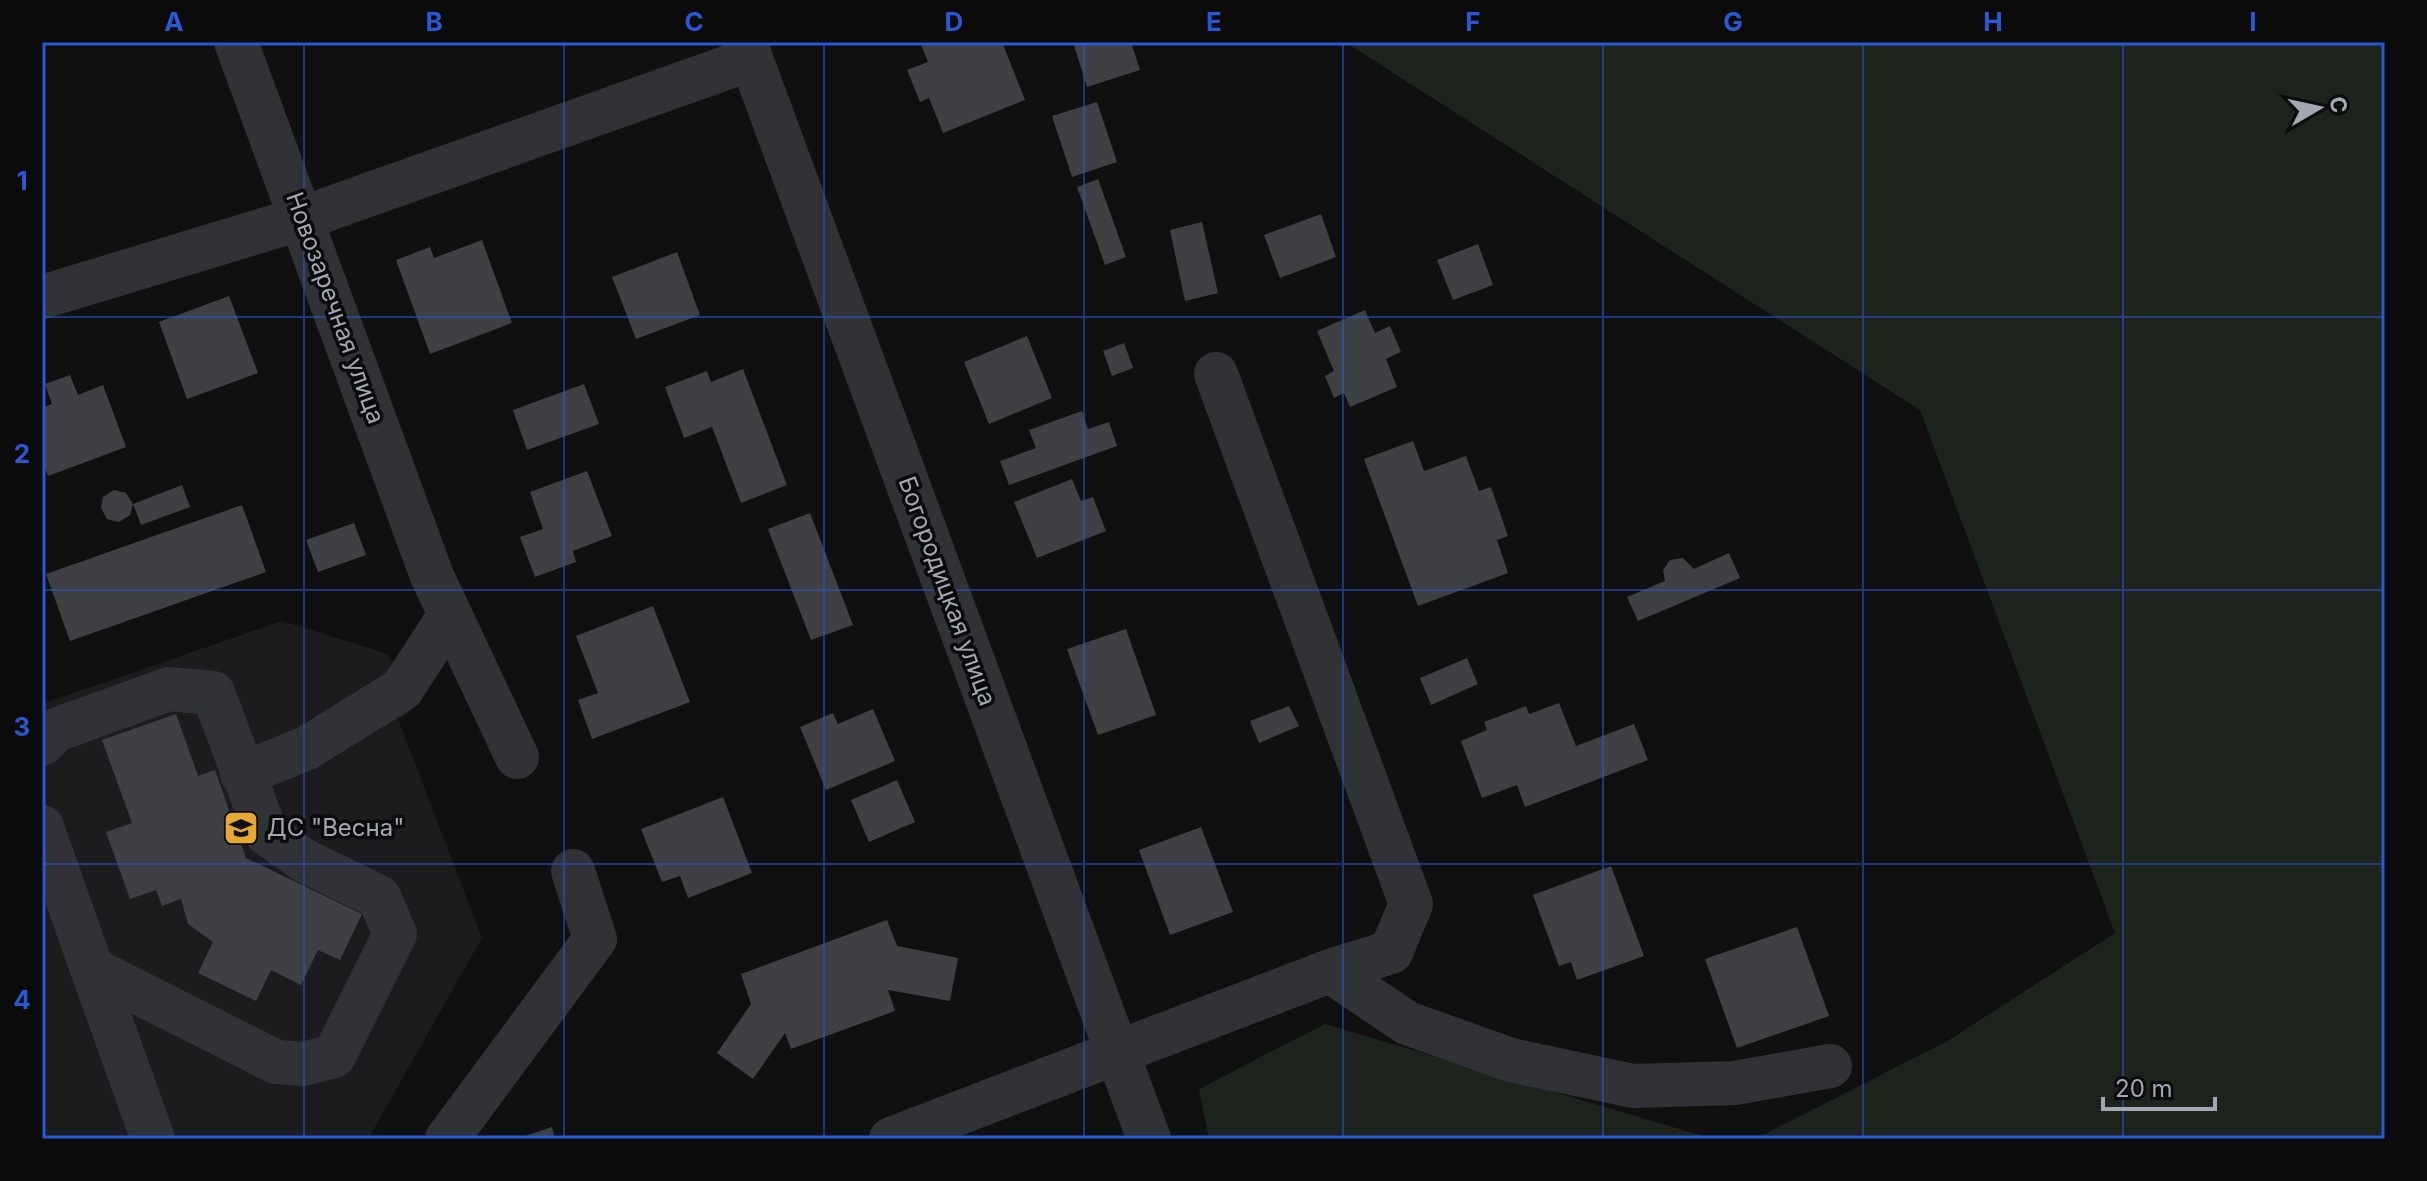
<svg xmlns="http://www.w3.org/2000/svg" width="2427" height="1181" viewBox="0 0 2427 1181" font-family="Inter,sans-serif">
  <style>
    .built { fill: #1c1c1e }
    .green { fill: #1d241e }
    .building { fill: #3f4044 }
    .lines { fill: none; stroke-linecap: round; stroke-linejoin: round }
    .minor { stroke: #313236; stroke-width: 44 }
    .grid { fill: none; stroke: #2a57d4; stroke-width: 2; stroke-opacity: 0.55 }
    .labels { text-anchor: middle; stroke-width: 7; stroke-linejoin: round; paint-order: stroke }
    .street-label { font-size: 24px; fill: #a2a7b1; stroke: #0b0b0c }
    .poi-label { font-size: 24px; fill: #a2a7b1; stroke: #0b0b0c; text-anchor: start }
    .neatline { fill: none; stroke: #2a57d4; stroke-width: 3 }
    .grid-label { font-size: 26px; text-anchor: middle; font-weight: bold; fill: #2a57d4 }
  </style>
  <rect width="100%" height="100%" fill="#101011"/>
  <!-- built -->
  <path class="built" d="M282,621l106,33 23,58 -13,7 84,219 -114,201h-326v-435z"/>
  <!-- green -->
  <path class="green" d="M1345,42h1040v1097h-630l191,-97 169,-109 -195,-523z
    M1325,1024l388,115h-504l-10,-50z"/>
  <!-- building -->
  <path class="building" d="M920,42h82l23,58 -82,33 -14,-35 -9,4 -13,-32 21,-8z
    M1073,42h58l9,28 -53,17z
    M1097,102l20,60 -45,15 -20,-61z
    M1098,179l28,78 -21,8 -28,-78z
    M1321,214l15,43 -56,21 -16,-43z
    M1202,222l16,71 -33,8 -15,-71z
    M482,240l30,83 -82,31 -34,-94 34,-13 4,11z
    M1478,244l15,41 -40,15 -16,-40z
    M677,252l23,63 -64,24 -24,-62z
    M229,296l29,77 -71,26 -28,-77z
    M1365,310l10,23 15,-7 11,26 -15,7 11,28 -47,20 -6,-14 -10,5 -9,-22 9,-5 -17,-40z
    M1027,336l25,62 -63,26 -25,-62z
    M1124,343l9,25 -21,8 -9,-25z
    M743,369l44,116 -46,18 -29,-76 -28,11 -19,-51 42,-16 4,11z
    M70,375l8,20 25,-10 23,62 -78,29 -6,-16v-52l10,-4 -7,-20z
    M584,384l15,40 -72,26 -14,-40z
    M1082,411l6,18 21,-7 8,24 -108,39 -9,-24 36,-13 -7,-18z
    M1413,441l11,30 42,-15 13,35 12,-4 17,49 -11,4 11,33 -90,33 -54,-147z
    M587,471l25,65 -39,15 3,11 -41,15 -15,-40 23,-8 -13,-37z
    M1072,479l9,22 12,-4 13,34 -69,27 -23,-56z
    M182,485l8,22 -49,18 -8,-21 -3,11 -11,7 -12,-3 -6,-11 2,-11 11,-7 12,3 7,11z
    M242,505l24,67 -196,69 -24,-67z
    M810,513l43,112 -42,15 -43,-111z
    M354,523l12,32 -48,17 -12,-32z
    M1729,553l11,25 -102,43 -11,-24 38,-16 -2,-11 7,-10 13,-2 11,11z
    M653,606l37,96 -98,37 -14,-39 20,-7 -22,-57z
    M1126,629l30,86 -58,20 -31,-86z
    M1467,658l11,26 -47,21 -11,-27z
    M1559,703l17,43 58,-22 14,36 -123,47 -8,-22 -35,13 -21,-57 26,-11 -3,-8 42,-16 3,8z
    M1289,706l10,20 -40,17 -9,-22z
    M873,709l22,52 -69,29 -26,-63 33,-14 5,11z
    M176,714l22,62 17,-6 31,88 116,56 -22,46 -22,-10 -17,35 -30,-15 -15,31 -58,-28 15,-31 -25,-18 -7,-25 -19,7 -6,-16 -26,9 -24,-67 26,-9 -30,-83z
    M897,780l18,42 -46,20 -18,-42z
    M723,797l29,76 -64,25 -8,-22 -18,6 -21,-53z
    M1201,827l32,85 -63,23 -31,-85z
    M1611,866l33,90 -67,24 -6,-18 -12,4 -26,-71z
    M887,920l10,26 61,12 -8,43 -62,-11 7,21 -104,38 -6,-16 -32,46 -36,-26 34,-49 -10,-30z
    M1797,927l32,89 -92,32 -32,-89z
    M552,1127l3,12h-36v-1z"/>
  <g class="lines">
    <!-- minor -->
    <path class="minor" d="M236,42l196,534 85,181
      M745,42l404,1097
      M42,297l261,-79 448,-159
      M42,744l14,-14 113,-41 44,4 53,140 39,28 74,36 16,37 -61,122 -31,8 -27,-2 -184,-93 -50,-142
      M242,774l65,-26 95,-59 48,-74
      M92,969l61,170
      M1330,971l77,52 104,37 122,26 102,-3 95,-17
      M447,1139l148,-200 -22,-68
      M891,1139l439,-168 61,-19 20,-48 -195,-530"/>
  </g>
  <!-- grid -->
  <path class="grid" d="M304,42v1097M564,42v1097M824,42v1097M1084,42v1097M1343,42v1097M1603,42v1097M1863,42v1097M2123,42v1097M42,317h2343M42,590h2343M42,864h2343"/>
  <!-- icons -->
  <defs>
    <g id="school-square" transform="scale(1.8)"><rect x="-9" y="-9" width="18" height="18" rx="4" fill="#e5a835" stroke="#0b0b0c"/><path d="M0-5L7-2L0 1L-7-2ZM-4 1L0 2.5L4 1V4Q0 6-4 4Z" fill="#111"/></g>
  </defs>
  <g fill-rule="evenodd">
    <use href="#school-square" x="241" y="828"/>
  </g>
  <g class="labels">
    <!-- street labels -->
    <g class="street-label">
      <text transform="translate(335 308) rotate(70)" y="8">Новозаречная улица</text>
      <text transform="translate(947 591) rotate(70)" y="8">Богородицкая улица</text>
    </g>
    <!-- poi labels -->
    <g class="poi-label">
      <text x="267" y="836">ДС "Весна"</text>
    </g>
  </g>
  <!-- border -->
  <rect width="2427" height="1181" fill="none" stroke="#0b0b0c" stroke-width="88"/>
  <!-- north arrow -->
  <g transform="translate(2319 108) rotate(81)" stroke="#0b0b0c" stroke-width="6" paint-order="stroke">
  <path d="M0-6L14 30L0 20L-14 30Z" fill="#a2a7b1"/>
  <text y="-12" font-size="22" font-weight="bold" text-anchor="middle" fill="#a2a7b1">С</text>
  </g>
  <!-- scale -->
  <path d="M2103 1097v12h112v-12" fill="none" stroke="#a2a7b1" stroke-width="4"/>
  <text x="2115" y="1097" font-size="24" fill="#a2a7b1" stroke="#0b0b0c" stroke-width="6" paint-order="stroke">20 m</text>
  <rect x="44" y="44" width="2339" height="1093" class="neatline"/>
  <g class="grid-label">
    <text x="174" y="31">A</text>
    <text x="434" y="31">B</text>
    <text x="694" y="31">C</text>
    <text x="954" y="31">D</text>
    <text x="1214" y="31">E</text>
    <text x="1473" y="31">F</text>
    <text x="1733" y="31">G</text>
    <text x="1993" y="31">H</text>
    <text x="2253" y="31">I</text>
    <text x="22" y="190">1</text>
    <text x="22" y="463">2</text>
    <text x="22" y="736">3</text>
    <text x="22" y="1009">4</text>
  </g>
</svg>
